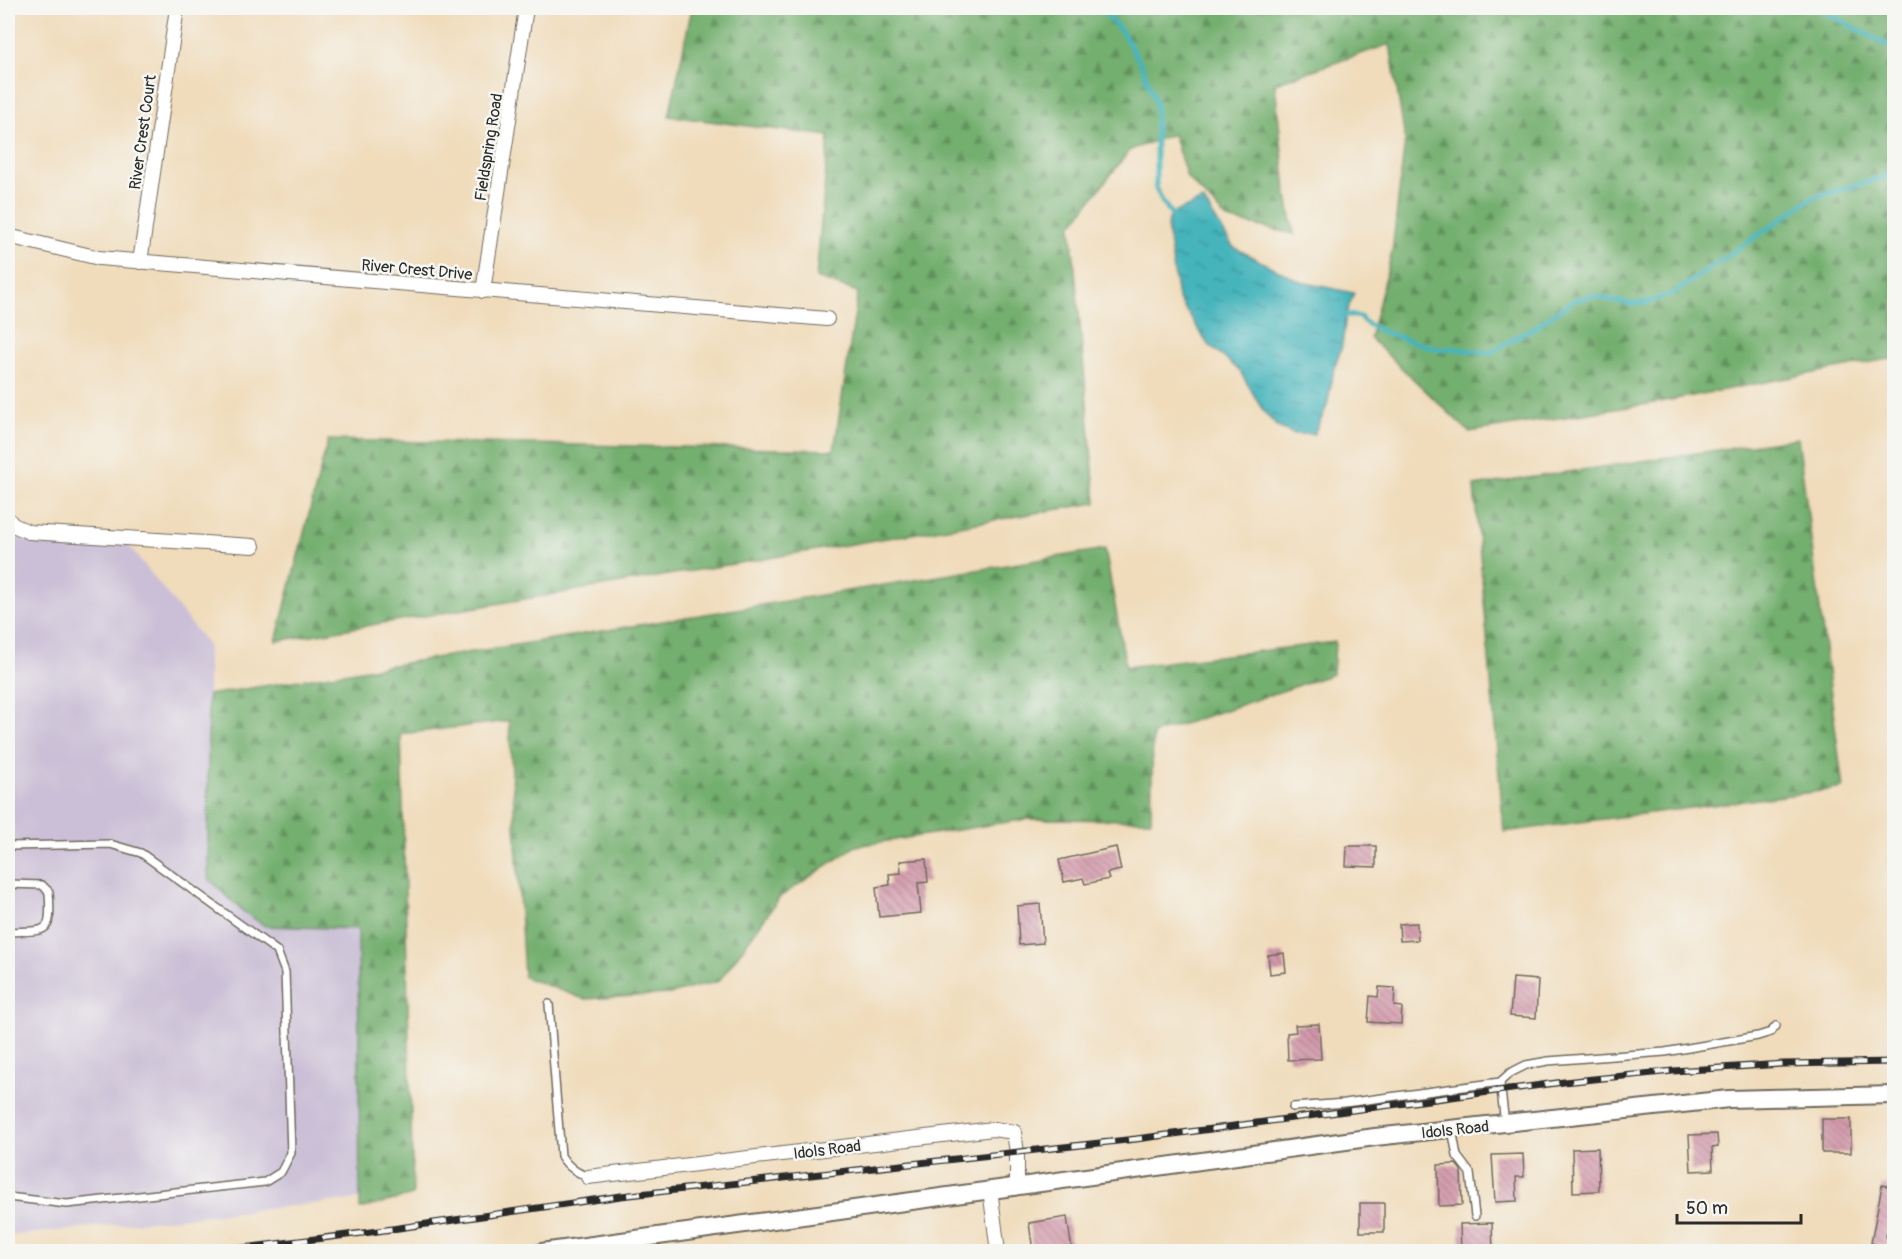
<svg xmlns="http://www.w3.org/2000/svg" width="1902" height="1259" viewBox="0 0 1902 1259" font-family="Pangolin,sans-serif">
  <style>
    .industrial { fill: #cabfd6 }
    .forest { fill: url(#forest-firs); stroke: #4f6d4c; stroke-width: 1.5 }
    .water { fill: url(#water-ripples); stroke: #387073; stroke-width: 1.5 }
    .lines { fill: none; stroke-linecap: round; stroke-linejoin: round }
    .stream { stroke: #44b4bb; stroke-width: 5 }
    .building { fill: url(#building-back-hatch) }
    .service-casing { stroke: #70695d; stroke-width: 10 }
    .minor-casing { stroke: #70695d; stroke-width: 16 }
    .tertiary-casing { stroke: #70695d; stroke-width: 20 }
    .service { stroke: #fff; stroke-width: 7 }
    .minor { stroke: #fff; stroke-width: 14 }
    .tertiary { stroke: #fff; stroke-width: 16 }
    .rail-casing { stroke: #2b2b2b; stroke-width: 7 }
    .rail { stroke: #f6f6f2; stroke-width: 4.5; stroke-dasharray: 14; stroke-linecap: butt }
    .labels { text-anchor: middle; stroke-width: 5; stroke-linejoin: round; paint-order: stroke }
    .street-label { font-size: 16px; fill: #2b2b2b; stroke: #f6f6f2 }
  </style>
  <defs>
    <pattern id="forest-firs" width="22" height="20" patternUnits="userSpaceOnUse" patternTransform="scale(1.5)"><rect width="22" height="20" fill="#73af6e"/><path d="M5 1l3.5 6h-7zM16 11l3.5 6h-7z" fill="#5f8f5b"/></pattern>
    <pattern id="water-ripples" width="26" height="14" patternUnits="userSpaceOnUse" patternTransform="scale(1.5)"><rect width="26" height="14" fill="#44b4bb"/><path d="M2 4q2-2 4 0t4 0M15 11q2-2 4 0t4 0" fill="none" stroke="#399398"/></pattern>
    <pattern id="building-back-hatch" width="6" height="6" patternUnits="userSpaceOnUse" patternTransform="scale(1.5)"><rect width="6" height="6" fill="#d195a8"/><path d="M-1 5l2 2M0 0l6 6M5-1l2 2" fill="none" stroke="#aa7a89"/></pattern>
  </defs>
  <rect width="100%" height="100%" fill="#f6f6f2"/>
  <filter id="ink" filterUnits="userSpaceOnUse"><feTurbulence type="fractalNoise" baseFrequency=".0167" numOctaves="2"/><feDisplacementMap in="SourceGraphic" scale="12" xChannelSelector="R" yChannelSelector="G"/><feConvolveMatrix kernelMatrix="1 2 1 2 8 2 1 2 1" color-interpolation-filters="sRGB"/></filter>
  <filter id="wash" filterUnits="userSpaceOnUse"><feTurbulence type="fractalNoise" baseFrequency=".008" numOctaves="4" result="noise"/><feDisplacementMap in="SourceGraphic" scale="24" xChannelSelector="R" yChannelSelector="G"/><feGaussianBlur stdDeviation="1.35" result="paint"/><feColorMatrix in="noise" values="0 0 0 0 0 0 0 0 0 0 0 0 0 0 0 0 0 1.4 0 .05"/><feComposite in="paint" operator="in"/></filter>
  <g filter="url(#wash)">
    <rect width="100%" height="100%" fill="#f0dcbb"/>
    <!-- industrial -->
    <path class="industrial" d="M8,538l118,4 82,103v233l169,51 2,268 -371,39z"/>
    <!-- forest -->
    <path class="forest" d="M692,8h1202v350l-240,45 -185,29 -99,-94 22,-86 13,-112 -15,-96 -115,39 11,108 8,43 -67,-15 -40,-42 -14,-43 -43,16 -59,76 25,277 -820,138 52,-201 506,10 24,-158 -42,-14 13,-142 -160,-20z
      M1798,438l45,350 -339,44 -30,-346z
      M1105,549l21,118 209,-25 -2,32 -180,60 -2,86 -124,-1 -171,27 -76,51 -61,84 -49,13 -86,5 -60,-22 -15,-256 -108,13 12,461 -53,14 -2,-280 -93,-3 -24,-16 -33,-32v-183z"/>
    <!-- water -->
    <path class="water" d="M1203,200l30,47 68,35 53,11 -8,21 -4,32 -8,23 -7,37 -13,28h-20l-16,-7 -14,-15 -24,-41 -32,-27 -30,-46 -11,-72 4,-12z"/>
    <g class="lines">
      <!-- stream -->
      <path class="stream" d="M1100,8l22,24 19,32 15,39v85l7,15 12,15
        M1817,8l74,39 3,4
        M1342,314l18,3c8,14 65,28 82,33l6,-2 42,5 38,-23h3l43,-30 20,-4 36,8 19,-2 25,-9 138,-95 82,-24"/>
    </g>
    <g id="blocks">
      <!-- building -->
      <path class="building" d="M1347,846h29v21l-30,-1z
        M1116,847l5,23 -14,3 2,6 -24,5 -2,-6 -19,4 -5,-22z
        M926,859l2,23 -10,1 3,30 -42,4 -3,-30 14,-2 -1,-11 12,-1 -1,-12z
        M1040,904l3,39 -24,2 -2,-39z
        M1417,923l1,17 -18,1 -1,-17z
        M1284,953l2,19 -16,2 -2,-19z
        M1513,978l25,2 -2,38 -26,-2z
        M1379,987l16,1 -1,18 8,1 -1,17 -33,-2 2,-26 8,1z
        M1319,1024l2,35 -33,1 -1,-27 9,-1 -1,-7z
        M1822,1119h29v34h-29z
        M1717,1134l1,13 -6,1 1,22 -22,1 -2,-36z
        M1598,1148l1,43 -26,1 -1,-43z
        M1523,1154l1,23h-8l1,24 -22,1 -3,-47z
        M1456,1164l5,6 1,35 -23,1 -1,-41z
        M1882,1185l12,2v18l-8,31 8,12 -23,-5z
        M1360,1203h24v29h-24z
        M1067,1217l5,33 -39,1 -4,-28z
        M1492,1223l1,28h-32l-1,-27z"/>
    </g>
  </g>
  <g filter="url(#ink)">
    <use href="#blocks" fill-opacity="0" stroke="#70695d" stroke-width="1.5"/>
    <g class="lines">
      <!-- service casing -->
      <g class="service-casing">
        <path id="service" d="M8,846l102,-2 31,9 136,98 8,21 6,181 -10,19 -16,10 -198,22 -59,-7
          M8,884l34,1 7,7c3,44 -1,38 -41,40
          M549,1004l12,152c7,11 15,16 27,21
          M1500,1082l10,-9 16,-8 22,-4 117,-9 93,-16 13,-4 5,-6
          M1293,1107l52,-4 155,-21 5,42
          M1452,1129l5,27 13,17 5,43"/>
      </g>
      <!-- minor casing -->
      <g class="minor-casing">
        <path id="minor" d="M8,236l91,22 728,61
          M140,262l37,-254
          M483,291l43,-283
          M8,519l5,6 16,7 224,14
          M588,1177l405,-48 21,3 3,21v32
          M990,1189l8,63"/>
      </g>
      <!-- tertiary casing -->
      <g class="tertiary-casing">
        <path id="tertiary" d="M542,1252l833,-115 354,-38 165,-4"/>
      </g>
      <!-- service -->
      <use href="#service" class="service"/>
      <!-- minor -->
      <use href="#minor" class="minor"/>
      <!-- tertiary -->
      <use href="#tertiary" class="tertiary"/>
      <!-- rail casing -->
      <g class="rail-casing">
        <path id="rail" d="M211,1252l160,-20 250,-36 515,-57 428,-57 109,-11 110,-7 111,-2"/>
      </g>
      <!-- rail -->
      <use href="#rail" class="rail"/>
    </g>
  </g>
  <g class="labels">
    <!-- street labels -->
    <g class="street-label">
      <text transform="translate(142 132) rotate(-82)" y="6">River Crest Court</text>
      <text transform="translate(488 147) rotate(-81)" y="6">Fieldspring Road</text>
      <text transform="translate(417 269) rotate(5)" y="6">River Crest Drive</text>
      <text transform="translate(1455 1129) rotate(-6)" y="6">Idols Road</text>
      <text transform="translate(827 1149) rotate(-7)" y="6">Idols Road</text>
    </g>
  </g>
  <!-- margin -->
  <rect width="1902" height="1259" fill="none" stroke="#f6f6f2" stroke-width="30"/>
  <!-- scale -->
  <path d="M1677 1214v9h124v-9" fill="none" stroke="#2b2b2b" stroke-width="3"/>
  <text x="1686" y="1214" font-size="18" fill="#2b2b2b" stroke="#f6f6f2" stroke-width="4.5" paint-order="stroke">50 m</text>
</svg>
